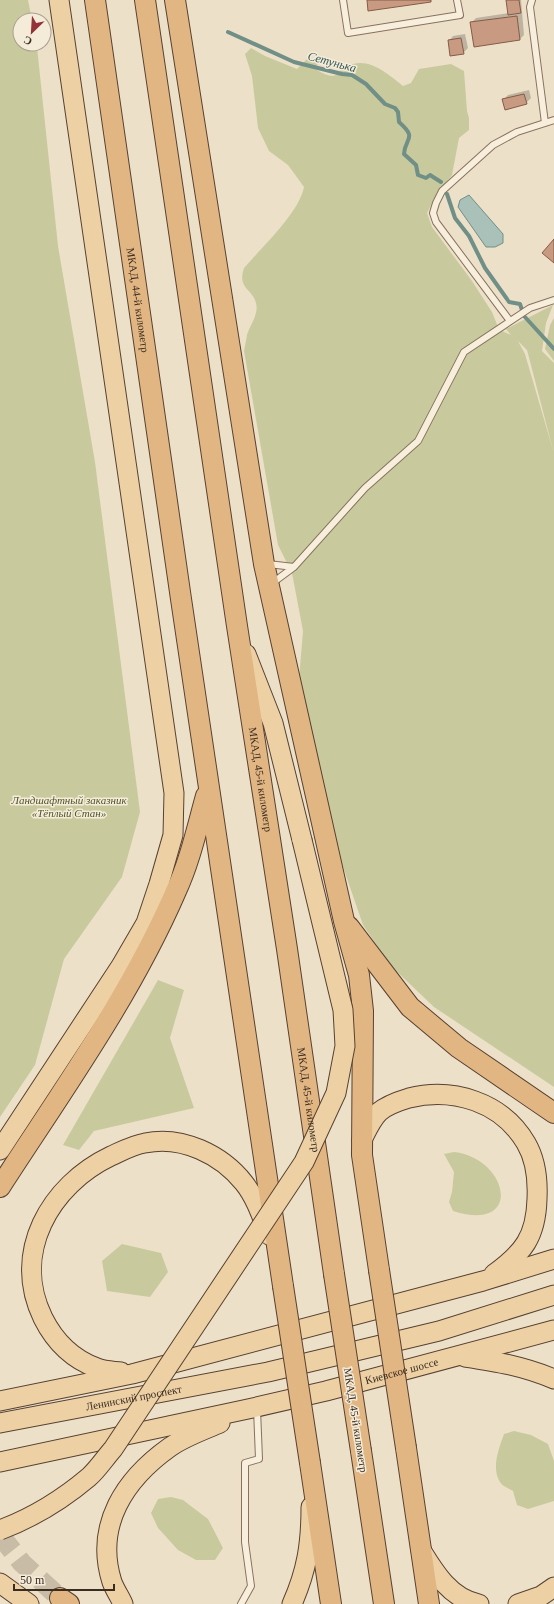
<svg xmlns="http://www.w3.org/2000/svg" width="554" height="1604" viewBox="0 0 554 1604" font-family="'Times New Roman',serif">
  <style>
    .green { fill: #c8ca9d; fill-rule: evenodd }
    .water { fill: #aac1b9; stroke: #708f86 }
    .shadow { fill: #0003 }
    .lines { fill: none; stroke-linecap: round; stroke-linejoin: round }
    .stream { stroke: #708f86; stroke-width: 4 }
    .building { fill: #c89a82; stroke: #865b46 }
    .trunk-tunnel { stroke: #c9bca7; stroke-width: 20; stroke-dasharray: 20 10; stroke-linecap: butt }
    .service-casing { stroke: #88725f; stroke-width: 8 }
    .primary-casing { stroke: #574132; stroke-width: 21 }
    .trunk-casing { stroke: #574132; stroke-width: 22 }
    .service { stroke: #f7eedc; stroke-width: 6 }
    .primary { stroke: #edd1a4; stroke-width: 19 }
    .trunk { stroke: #e2b682; stroke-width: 20 }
    .primary-bridge-casing { stroke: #574132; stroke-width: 21; stroke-linecap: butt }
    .trunk-bridge-casing { stroke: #574132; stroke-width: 22; stroke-linecap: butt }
    .primary-bridge { stroke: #edd1a4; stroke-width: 19 }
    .trunk-bridge { stroke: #e2b682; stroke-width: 20 }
    .labels { text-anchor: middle; stroke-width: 3; stroke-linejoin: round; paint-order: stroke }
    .street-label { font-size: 11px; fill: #3a2c21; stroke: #f4ebd9 }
    .park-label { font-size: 11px; font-style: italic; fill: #4d5529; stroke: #f4ebd9 }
    .water-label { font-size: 12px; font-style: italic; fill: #325853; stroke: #f4ebd9 }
  </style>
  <rect width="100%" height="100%" fill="#ede0c9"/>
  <!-- green -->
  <path class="green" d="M0,0h28l4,20h-12v24h16l1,3 21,199 37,216 45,350 -18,65 -58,82 -29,106 -35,52z
    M251,48l14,8 32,13 11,-11 11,3 -4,8c28,16 17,0 38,-5 19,-5 36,11 50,22l8,-3 8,-14 32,-5 13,7 3,40 2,7v12l-10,8 -7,37 -18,24 -7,14 5,14 40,54 20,31 6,15 6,5 7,3 -5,-6 47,-24 -7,18 -4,28 12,12v724l-120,-80 -43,-41 -28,-41 -22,-64 -42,-182 4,-48 -11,-58 -14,-28 -34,-194c1,-5 2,-11 3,-16 3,-11 12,-20 9,-32 -4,-15 -19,-14 -12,-35 18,-21 55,-55 60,-81l-16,-22 -19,-14 -11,-23 -6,-52 -7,-22zM518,341l9,9 26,100 -28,-96z
    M554,318v43l-9,-12 5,-24z
    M158,980l26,10 -14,48 24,70 -100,23 -15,19 -16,-5z
    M454,1152c55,6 70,82 -1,59l-4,-9 3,-10 2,-20 -10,-18z
    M122,1244l39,9 7,19 -18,25 -43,-6 -5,-30z
    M514,1431l17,4 17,9 6,17v40l-26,8 -11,-4 -4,-14c-3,-2 -11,-5 -13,-9 -9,-14 -1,-34 4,-48z
    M171,1497l12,3 25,19 15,29 -8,12h-19l-18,-10 -20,-22 -7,-15 7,-14z"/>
  <!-- water -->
  <path class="water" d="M469,195l34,39v9l-8,4h-9l-28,-40 2,-7z"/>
  <!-- shadow -->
  <path class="shadow" d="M507,0h14l3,35 -4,4 -49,-16 5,-5 33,-5z
    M465,34l3,14 -5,5 -14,-12 4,-5z
    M529,90l2,8 -5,5 -23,-3 5,-5z"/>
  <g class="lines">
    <!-- stream -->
    <path class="stream" d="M228,32l66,30 48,12 10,1 14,9 19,20 10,4 3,4 1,10c19,17 6,15 5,32l12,11 2,10 8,3 4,-3 11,7
      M447,194l8,24 14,18 16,32 22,31 2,3 11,2 2,6
      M525,317l29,32"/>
  </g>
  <!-- building -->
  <path class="building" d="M367,0h64v2l-63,9z
    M506,0h13l2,13 -13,2z
    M517,16l3,24 -46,7 -4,-25z
    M461,38l3,16 -14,2 -2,-16z
    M524,94l3,10 -22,6 -3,-11z
    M554,239v24l-12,-10z"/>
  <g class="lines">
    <!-- trunk-tunnel -->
    <path class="trunk-tunnel" d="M0,1535l22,28 38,35"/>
    <!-- service casing -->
    <g class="service-casing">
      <path id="service" d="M343,0l5,33 112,-18 -3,-15
        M532,0l-2,7 15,116
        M510,321l-74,-99 -3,-9 3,-10 6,-12 51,-46 24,-13 37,-12
        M268,564l26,3 -23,17
        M294,567l71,-79 53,-47 46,-89 66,-44 24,-8
        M241,1604l10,-18 -6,-44v-79l14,-4 -2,-50"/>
    </g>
    <!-- primary casing -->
    <g class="primary-casing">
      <g id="primary">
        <path d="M246,654l27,69 29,117"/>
        <path d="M362,1140c5,-10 9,-20 17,-28 8,-7 20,-11 30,-14 44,-11 93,4 117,45 10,17 12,36 11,56 -1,38 -14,54 -43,75"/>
        <path d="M0,1150l121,-184 25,-43 13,-39 14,-49 1,-42 -115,-793"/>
        <path d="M465,1357c33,5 58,9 89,22"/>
        <path d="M121,1372c-8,-1 -17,-1 -24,-4 -25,-9 -42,-26 -54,-50 -32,-65 7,-133 68,-162 11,-5 22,-11 34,-13 37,-8 77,12 99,40 12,15 18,34 25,52"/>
        <path d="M0,1401l132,-27 351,-93 71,-22"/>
        <path id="s1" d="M0,1423l268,-51 171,-41 115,-36"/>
        <path id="s2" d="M0,1462l248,-53 78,-18 228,-61"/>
        <path d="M421,1550c14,23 30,49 58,54"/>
        <path d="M0,1583l29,21"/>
        <path d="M123,1604c-3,-7 -8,-14 -11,-22 -18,-57 13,-103 58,-135 14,-10 34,-17 50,-24"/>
        <path d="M292,1604c15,-34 19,-60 19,-97"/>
        <path d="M518,1604l23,-8 13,-9"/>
      </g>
    </g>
    <!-- trunk casing -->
    <g class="trunk-casing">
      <g id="trunk">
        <path id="s3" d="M95,0l86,599 102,687"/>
        <path id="s4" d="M145,0l92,626 50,323 47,325"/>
        <path d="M175,0l89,564 80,357 15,54 4,36 -1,144 17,115"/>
        <path d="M349,927l61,80 49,41 95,65"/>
        <path d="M0,1187c62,-96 130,-190 176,-296 14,-30 21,-63 30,-95"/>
        <path d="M406,1448l23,156"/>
        <path d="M361,1451l23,153"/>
        <path d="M310,1463l21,141"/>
        <path d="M60,1598l9,6"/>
      </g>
    </g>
    <!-- service -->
    <use href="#service" class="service"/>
    <!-- primary -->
    <use href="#primary" class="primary"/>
    <!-- trunk -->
    <use href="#trunk" class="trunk"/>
    <!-- primary-bridge casing -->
    <g class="primary-bridge-casing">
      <path id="primary-bridge" d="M0,1530c32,-12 63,-31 89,-53 9,-8 16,-19 24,-28l191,-287 32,-69 9,-47 -2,-36 -41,-170"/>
    </g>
    <!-- trunk-bridge casing -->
    <g class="trunk-bridge-casing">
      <path id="trunk-bridge" d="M379,1270l27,178
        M334,1274l27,177
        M283,1286l27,177"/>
    </g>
    <!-- primary-bridge -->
    <use href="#primary-bridge" class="primary-bridge"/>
    <!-- trunk-bridge -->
    <use href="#trunk-bridge" class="trunk-bridge"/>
  </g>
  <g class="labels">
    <!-- street labels -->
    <g class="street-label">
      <text dy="4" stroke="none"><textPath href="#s3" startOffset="303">МКАД, 44-й километр</textPath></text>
      <text dy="4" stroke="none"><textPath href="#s4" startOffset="788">МКАД, 45-й километр</textPath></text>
      <text dy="4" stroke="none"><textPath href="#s4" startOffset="1112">МКАД, 45-й километр</textPath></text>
      <text dy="4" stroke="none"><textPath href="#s2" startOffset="412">Киевское шоссе</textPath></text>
      <text dy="4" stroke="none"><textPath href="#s1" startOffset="136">Ленинский проспект</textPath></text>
      <text transform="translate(356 1420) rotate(81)" y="4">МКАД, 45-й километр</text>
    </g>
    <!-- park labels -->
    <g class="park-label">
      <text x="69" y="804">Ландшафтный заказник<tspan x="69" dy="13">«Тёплый Стан»</tspan></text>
    </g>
    <!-- water labels -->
    <g class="water-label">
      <text transform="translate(332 62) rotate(15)" y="4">Сетунька</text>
    </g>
  </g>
  <!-- north arrow -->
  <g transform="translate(32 32) rotate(205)"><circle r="19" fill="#f4ebd9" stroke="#aa9f8f"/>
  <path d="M0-3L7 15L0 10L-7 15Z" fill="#943239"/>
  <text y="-6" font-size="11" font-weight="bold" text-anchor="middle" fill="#3a2c21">С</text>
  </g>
  <!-- scale -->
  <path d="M14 1584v6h100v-6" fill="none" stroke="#3a2c21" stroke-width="2"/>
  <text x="20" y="1584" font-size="12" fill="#3a2c21" stroke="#f4ebd9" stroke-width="3" paint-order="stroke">50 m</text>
</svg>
